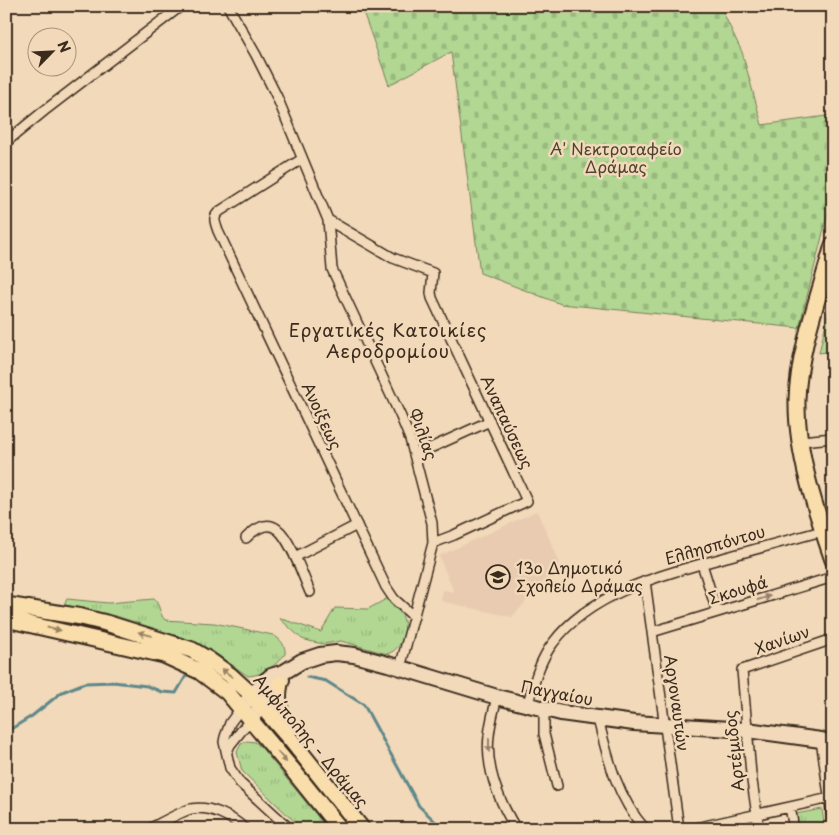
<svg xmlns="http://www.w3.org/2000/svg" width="839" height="835" viewBox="0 0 839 835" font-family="'Playpen Sans',sans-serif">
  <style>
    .built { fill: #e9cbb1 }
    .grass { fill: url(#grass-tufts); stroke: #768058 }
    .cemetery { fill: url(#cemetery-stones); stroke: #768058 }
    .pitch { fill: #b1d793; stroke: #768058 }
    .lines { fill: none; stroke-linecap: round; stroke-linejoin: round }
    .stream { stroke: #5f888a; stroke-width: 3 }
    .street-casing { stroke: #3b2a1e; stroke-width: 12 }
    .secondary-casing { stroke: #3b2a1e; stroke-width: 18 }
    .primary-casing { stroke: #3b2a1e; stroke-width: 19 }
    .street { stroke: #f1d9b9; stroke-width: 9 }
    .secondary { stroke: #f1d9b9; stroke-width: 14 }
    .primary { stroke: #f9deab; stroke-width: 15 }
    .oneway { fill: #96826c }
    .oneway2 { fill: #9a8464 }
    .labels { text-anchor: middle; stroke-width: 5; stroke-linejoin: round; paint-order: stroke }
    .park-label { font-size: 16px; fill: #4d4430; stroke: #f1d9b9 }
    .street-label { font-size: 16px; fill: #3b2a1e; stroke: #f1d9b9 }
    .poi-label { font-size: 16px; fill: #3b2a1e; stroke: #f1d9b9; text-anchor: start }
    .neighbourhood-label { font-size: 18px; letter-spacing: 1px; fill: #3b2a1e; stroke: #f1d9b9 }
  </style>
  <defs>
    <pattern id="grass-tufts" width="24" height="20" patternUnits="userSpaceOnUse" patternTransform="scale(1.25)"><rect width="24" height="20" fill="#b1d793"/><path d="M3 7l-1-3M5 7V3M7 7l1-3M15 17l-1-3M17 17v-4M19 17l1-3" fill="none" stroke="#99b97e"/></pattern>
    <pattern id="cemetery-stones" width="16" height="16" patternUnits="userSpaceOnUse" patternTransform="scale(1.25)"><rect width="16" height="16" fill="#b1d793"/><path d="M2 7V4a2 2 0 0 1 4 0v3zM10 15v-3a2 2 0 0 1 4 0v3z" fill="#99b97e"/></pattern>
  </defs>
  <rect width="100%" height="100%" fill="#f1d9b9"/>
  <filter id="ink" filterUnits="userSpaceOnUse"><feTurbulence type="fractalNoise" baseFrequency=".02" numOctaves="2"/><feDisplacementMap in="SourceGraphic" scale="10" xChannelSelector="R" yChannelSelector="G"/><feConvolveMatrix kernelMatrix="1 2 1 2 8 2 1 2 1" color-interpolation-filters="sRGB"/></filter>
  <g filter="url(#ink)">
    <!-- built -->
    <path class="built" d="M537,511l23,52 -48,54 -71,-16 2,-11 11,2 -15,-36z"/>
    <!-- grass -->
    <path class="grass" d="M388,598c6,6 14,14 16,23 4,13 -5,30 -17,33l-46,-13 -17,3 -11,-2 -11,-3 -23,-21 42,14 14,-24 33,1z
      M67,599l41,4 46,-4c6,5 5,15 11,21l49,3 59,12c7,4 13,10 12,19 -7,10 -24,22 -37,22l-38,-26 -14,-8 -77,-25 -55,-12z
      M247,741l8,1 5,4 68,83h-26l-60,-58 -5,-19 4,-8z
      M822,809l3,20h-26l-3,-15z"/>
    <!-- cemetery -->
    <path class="cemetery" d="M361,6h359l22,46 20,73 71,-10v78l-34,135 -238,-24 -81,-31 -29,-221 -62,33z"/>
    <!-- pitch -->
    <path class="pitch" d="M833,293v58l-14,2z"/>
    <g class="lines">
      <!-- stream -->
      <path class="stream" d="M307,677l19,4 38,24 55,101 24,23
        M6,732l26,-16 30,-24 23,-9 28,-1 34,4 15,6 14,1 10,-17"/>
      <!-- street casing -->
      <g class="street-casing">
        <path id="street" d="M228,6l28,49 21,42 51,123 65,38 40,15 -2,20 1,5 95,203 -73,34 -21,8
          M6,142l38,-31 137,-105
          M302,159l-82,52c-8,6 -5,11 -2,20l168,356 8,12 20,18
          M328,220l4,49 69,148 9,22 22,84 1,20 -33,125
          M801,441l32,-3
          M415,455l75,-34
          M246,538c8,-8 20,-18 31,-9 13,9 26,47 33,63
          M295,557l62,-32
          M702,564l15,48
          M645,581l34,248
          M652,632l181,-55
          M497,697c-3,13 -7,26 -8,39 -4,33 10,65 27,93
          M527,706c7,-22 12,-45 26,-63 40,-54 120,-71 181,-88 33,-9 66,-18 99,-27
          M241,708l-11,15 -5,14 -1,5 6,26 10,15 50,46
          M544,710v24l13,52
          M598,719c10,40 19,78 47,110
          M821,740l12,83
          M227,752l3,-7 20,-25
          M790,807l4,22
          M149,829c10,-5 33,-18 42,-20 19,-4 41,8 54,20
          M691,829l139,-31
          M759,829l-8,-55 -9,-104 91,-31"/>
      </g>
      <!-- secondary casing -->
      <g class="secondary-casing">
        <path id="secondary" d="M241,708l21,-24 9,-8 13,-4 18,-11 18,-6 16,-2 18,2 34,9 109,33 64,16 73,10 113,7 74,10 12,4
          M250,720l32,-40"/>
      </g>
      <!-- primary casing -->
      <g class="primary-casing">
        <path id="primary" d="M833,245c-13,48 -35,107 -36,155 -1,53 19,111 36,160
          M6,605l76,12 24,6 86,27 17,10 21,15 22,20 39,45 71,89
          M6,619l158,36 35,16 28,21 64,76 49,61
          M280,684c-4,17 0,32 9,46"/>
      </g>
      <!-- street -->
      <use href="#street" class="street"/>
      <!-- secondary -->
      <use href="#secondary" class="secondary"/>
      <!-- primary -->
      <use href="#primary" class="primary"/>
    </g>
    <!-- one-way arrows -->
    <defs><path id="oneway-solid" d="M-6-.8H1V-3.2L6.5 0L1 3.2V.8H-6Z" transform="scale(1.25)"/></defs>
    <g class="oneway">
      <use href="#oneway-solid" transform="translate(764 598) rotate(-17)"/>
      <use href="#oneway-solid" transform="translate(489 745) rotate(90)"/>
    </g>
    <g class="oneway2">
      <use href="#oneway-solid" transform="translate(54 629) rotate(12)"/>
      <use href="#oneway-solid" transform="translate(145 634) rotate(-164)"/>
      <use href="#oneway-solid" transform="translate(227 673) rotate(-143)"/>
      <use href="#oneway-solid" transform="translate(282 757) rotate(50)"/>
    </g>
  </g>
  <!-- icons -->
  <defs>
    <g id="school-ring" transform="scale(1.25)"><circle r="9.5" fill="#f1d9b9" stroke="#3b2a1e" stroke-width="1.5"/><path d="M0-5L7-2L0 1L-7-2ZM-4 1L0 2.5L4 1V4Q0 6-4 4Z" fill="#3b2a1e"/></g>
  </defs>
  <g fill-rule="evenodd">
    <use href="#school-ring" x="498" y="577"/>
  </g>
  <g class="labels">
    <!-- park labels -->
    <g class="park-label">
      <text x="616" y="155">Α' Νεκτροταφείο<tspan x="616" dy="18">Δράμας</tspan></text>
    </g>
    <!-- street labels -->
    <g class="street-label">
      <text transform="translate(322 416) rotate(65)" y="6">Ανοίξεως</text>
      <text transform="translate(507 422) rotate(65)" y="6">Αναπαύσεως</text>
      <text transform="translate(423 434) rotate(70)" y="6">Φιλίας</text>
      <text transform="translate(715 545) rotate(-16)" y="6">Ελλησπόντου</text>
      <text transform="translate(738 590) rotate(-17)" y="6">Σκουφά</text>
      <text transform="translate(782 640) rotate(-19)" y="6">Χανίων</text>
      <text transform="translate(557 693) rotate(11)" y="6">Παγγαίου</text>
      <text transform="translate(677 703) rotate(82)" y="6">Αργοναυτών</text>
      <text transform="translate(311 741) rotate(50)" y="6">Αμφίπολης - Δράμας</text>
      <text transform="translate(734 751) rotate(-96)" y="6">Αρτέμιδος</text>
    </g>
    <!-- poi labels -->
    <g class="poi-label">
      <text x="516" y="574">13ο Δημοτικό<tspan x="516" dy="18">Σχολείο Δράμας</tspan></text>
    </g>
    <!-- neighbourhood labels -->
    <g class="neighbourhood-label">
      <text x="388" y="337">Εργατικές Κατοικίες<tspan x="388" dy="21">Αεροδρομίου</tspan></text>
    </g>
  </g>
  <!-- margin -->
  <rect width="839" height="835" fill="none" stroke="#f1d9b9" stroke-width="25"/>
  <rect x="12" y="12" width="814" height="810" fill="none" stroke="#3b2a1e" stroke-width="2" filter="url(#ink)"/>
  <!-- north arrow -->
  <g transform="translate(52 52) rotate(66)"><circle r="24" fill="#f1d9b9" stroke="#a8937b"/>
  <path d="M0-4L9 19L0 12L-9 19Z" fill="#3b2a1e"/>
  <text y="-8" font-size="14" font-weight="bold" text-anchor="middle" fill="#3b2a1e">N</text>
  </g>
</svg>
